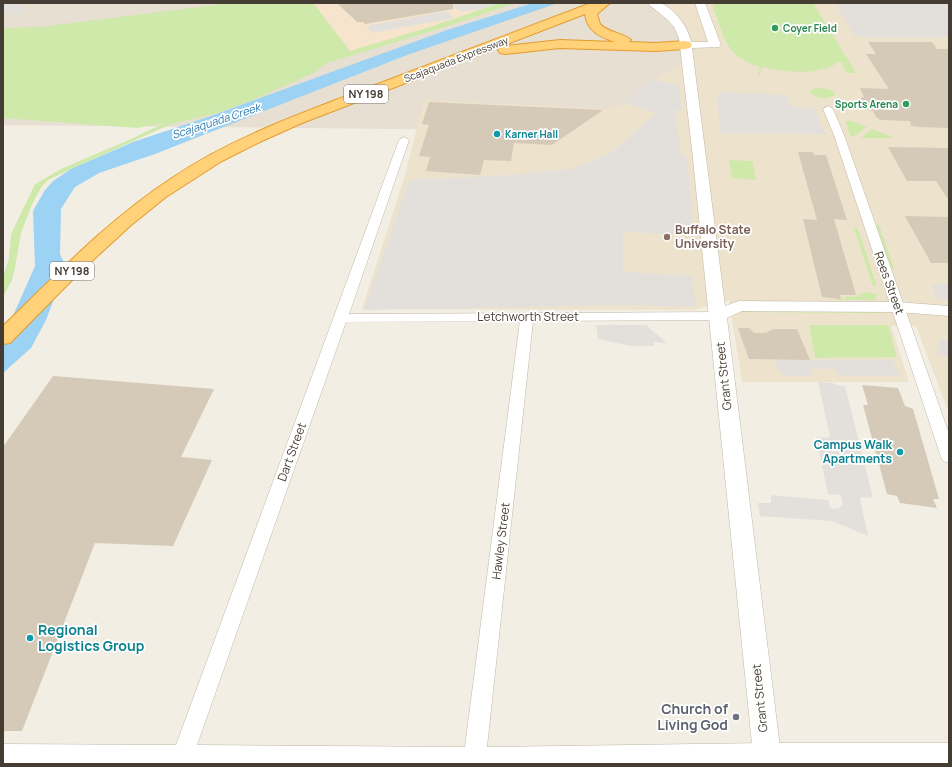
<svg xmlns="http://www.w3.org/2000/svg" width="952" height="767" viewBox="0 0 952 767" font-family="Manrope,sans-serif">
  <style>
    .residential { fill: #e7dfd1 }
    .commercial { fill: #f6e4cd }
    .education { fill: #ede3cc }
    .green { fill: #cee9aa }
    .parking { fill: #e3e0dc }
    .water { fill: #9cd2f3 }
    .building { fill: #d5c9b8 }
    .lines { fill: none; stroke-linecap: round; stroke-linejoin: round }
    .minor-casing { stroke: #c1b8a9; stroke-width: 1 }
    .tertiary-casing { stroke: #c1b8a9; stroke-width: 1 }
    .trunk-casing { stroke: #e49b2c; stroke-width: 2 }
    .minor { fill: #fff; fill-rule: evenodd }
    .tertiary { fill: #fff; fill-rule: evenodd }
    .trunk { fill: #ffd179; fill-rule: evenodd }
    .leisure-dot { fill: #2e9e5b; stroke: #fff; stroke-width: 1.5 }
    .culture-dot { fill: #0f9aa8; stroke: #fff; stroke-width: 1.5 }
    .education-dot { fill: #8d6e63; stroke: #fff; stroke-width: 1.5 }
    .worship-dot { fill: #6b7280; stroke: #fff; stroke-width: 1.5 }
    .labels { text-anchor: middle; stroke-width: 3.5; stroke-linejoin: round; paint-order: stroke }
    .far-leisure-label { font-size: 10px; font-weight: bold; fill: #27864d; stroke: #fff; text-anchor: start }
    .far-street-label { font-size: 10px; fill: #453d33; stroke: #fff }
    .far-culture-label { font-size: 10px; font-weight: bold; fill: #0d838f; stroke: #fff; text-anchor: start }
    .shield { fill: #fff; stroke: #7d7770; stroke-width: 1 }
    .shield-label { font-size: 11px; font-weight: bold; fill: #453d33 }
    .far-water-label { font-size: 11px; font-style: italic; fill: #2778ad; stroke: #fff }
    .education-label { font-size: 12px; font-weight: bold; fill: #785e54; stroke: #fff; text-anchor: start }
    .street-label { font-size: 12px; fill: #453d33; stroke: #fff }
    .culture-label { font-size: 12px; font-weight: bold; fill: #0d838f; stroke: #fff; text-anchor: end }
    .near-culture-label { font-size: 14px; font-weight: bold; fill: #0d838f; stroke: #fff; text-anchor: start }
    .near-worship-label { font-size: 14px; font-weight: bold; fill: #5b616d; stroke: #fff; text-anchor: end }
  </style>
  <rect width="100%" height="100%" fill="#f3eee3"/>
  <!-- residential -->
  <path class="residential" d="M3,3h722l57,130 -779,-8z"/>
  <!-- commercial -->
  <path class="commercial" d="M313,3h187l-76,26 -74,22z"/>
  <!-- education -->
  <path class="education" d="M663,3h286v410l-33,-87h-25l18,56h-167l-13,-82 -35,10 -332,-1 43,-134 19,-75 184,9 18,-5 38,-30 32,-22 -10,-30z"/>
  <!-- green -->
  <path class="green" d="M230,3h83l37,48 74,-22 76,-26h15l-73,25 -115,35 -13,10 -64,28 -36,13 -43,10 -102,46 -21,10 -6,6 -9,16 -12,31 -6,35 -3,12 -9,17v-20l6,-19 2,-24 24,-50 28,-16 66,-28 35,-17 -27,5 -134,-10v-90l37,-1z
    M713,3h100l43,70h-9l-7,-12c-21,16 -54,11 -78,6l-3,10 -1,-1 2,-9c-36,-12 -34,-27 -47,-59z
    M824,88l9,3 2,4c-7,5 -20,4 -25,-3l3,-3z
    M848,121h3l16,6 -13,9 -3,1 -5,-15z
    M872,129l18,7 2,2h-31z
    M729,160l23,1 4,19 -24,-2z
    M875,225h4l15,43 -3,2z
    M854,227l4,2 18,55 -2,2 -2,-2z
    M864,292l13,2 -2,6h-39l-1,-2 11,1v-3l11,1z
    M883,310l1,3 -143,-1v-1z
    M809,325h79l9,32 -82,1z"/>
  <!-- parking -->
  <path class="parking" d="M3,3h21v10l-21,2z
    M449,3h50l-14,5 -24,4z
    M835,3h114v34h-94z
    M446,11l8,7 -82,15 -6,-7z
    M653,80l25,5 5,25h-8l5,37 3,9 4,1 7,78 -71,-3v40l69,4 4,31 -69,-2 -263,5 45,-130 103,-5 61,-6 39,-17 44,-39 -33,-10z
    M717,92l70,3 3,11 24,2 12,26 -106,-1z
    M949,283v17l-13,-2 -4,-14z
    M596,325h50l21,18 -13,-1v4h-23l-33,-7z
    M941,339l8,2v16l-14,-4z
    M774,360h118l8,16h-61l-2,-6 -2,-1h-23l-2,1 3,6h-30l-2,-5 -4,-2z
    M818,382l15,1 3,2 9,1 28,112 -11,-1 -2,2 8,37 -36,-15 -72,-5 -2,-13h13v-8l57,5 2,7 4,2 5,-1 4,-4 -2,-9 -13,-1 -12,-57 11,1 3,-2z"/>
  <!-- water -->
  <path class="water" d="M533,3h25l-151,52 -252,99 -56,19 -24,14 -14,22 -1,45 6,13 -20,53 -15,28 -28,25v-43l9,-12 23,-52 -2,-55 12,-21 8,-9 18,-12 62,-27 78,-26 236,-86z"/>
  <!-- building -->
  <path class="building" d="M337,3h116v6l-88,15 -2,-2h-6z
    M868,42h64l5,7h12v79l-31,-1 -7,-1 -1,-5 -30,-1 -4,-3 -3,-6 -8,-2 -6,-10 5,-2 -4,-9 29,1 -23,-35h10z
    M429,102l174,8 -51,35 -38,-2 -3,18 -27,-1 -4,15 -54,-4 4,-14 -11,-1 10,-31 -7,-1z
    M888,147l61,1v53l-13,-20h-29z
    M798,152h15l1,3h12l21,65 -13,-1 22,76h-16l1,4 -19,-2 -19,-78 14,1z
    M905,216l44,1v46h-18z
    M738,328h11l5,5h12l7,-4h24l13,31 -61,-1z
    M53,376l161,13 -33,68 31,3 -39,86 -78,-3 -73,188h-19v-284z
    M862,385l36,3 7,18 8,3 26,90h-6l4,9 -37,-5 -3,-7 -10,-2 -24,-89h5z"/>
  <g class="lines">
    <!-- minor casing -->
    <g class="minor-casing">
      <path id="minor" d="M828,106l5,3 11,26 105,299v29l-6,-2 -2,-4 -107,-322 -11,-26z
        M404,137l5,3 -60,174 368,-2 5,1 2,3 -2,3 -5,1 -184,1 -46,426 279,-4h183v20l-946,1v-20l173,1 223,-605zM520,321l-55,426 -268,-2 149,-423z"/>
    </g>
    <!-- tertiary casing -->
    <g class="tertiary-casing">
      <path id="tertiary" d="M647,3c3,0 9,-1 13,0 13,4 29,25 31,39h17l-13,-39h10l16,42 -2,2 -27,1 33,258 14,-5 159,1 51,4v10l-51,-4 -156,-1 -15,7 55,446h-28l-62,-615 -13,-111 -5,-11 -6,-7z"/>
    </g>
    <!-- trunk casing -->
    <g class="trunk-casing">
      <path id="trunk" d="M591,3h19l-13,11 3,10c8,9 25,9 31,16l-2,2 26,1 30,-2 5,1 2,3 -2,3 -5,1 -30,2 -95,-3 -55,6 -5,-1 -2,-3 2,-3 5,-1 55,-6 55,2c-15,-5 -28,-11 -30,-28l-283,109 -40,18 -40,20 -56,36 -36,29 -52,48 -68,69 -7,1v-18c54,-52 106,-107 169,-148 61,-41 130,-65 198,-91 74,-28 147,-56 221,-84z"/>
    </g>
    <!-- minor -->
    <use href="#minor" class="minor"/>
    <!-- tertiary -->
    <use href="#tertiary" class="tertiary"/>
    <!-- trunk -->
    <use href="#trunk" class="trunk"/>
  </g>
  <!-- markers -->
  <g class="leisure-dot">
    <circle cx="775" cy="28" r="4"/>
    <circle cx="906" cy="104" r="4"/>
  </g>
  <g class="culture-dot">
    <circle cx="497" cy="134" r="4"/>
    <circle cx="900" cy="452" r="4"/>
    <circle cx="30" cy="638" r="4"/>
  </g>
  <circle class="education-dot" cx="667" cy="237" r="4"/>
  <circle class="worship-dot" cx="736" cy="717" r="4"/>
  <g class="labels">
    <!-- far-leisure labels -->
    <g class="far-leisure-label">
      <text x="783" y="32">Coyer Field</text>
      <text x="898" y="108" text-anchor="end">Sports Arena</text>
    </g>
    <!-- far-street labels -->
    <g class="far-street-label">
      <text transform="translate(456 59) rotate(-21)" y="4">Scajaquada Expressway</text>
    </g>
    <!-- far-culture labels -->
    <g class="far-culture-label">
      <text x="505" y="138">Karner Hall</text>
    </g>
    <!-- shield labels -->
    <g class="shield">
      <rect x="344" y="85" width="44" height="18" rx="3"/>
      <rect x="50" y="262" width="44" height="18" rx="3"/>
    </g>
    <g class="shield-label">
      <text x="366" y="98">NY 198</text>
      <text x="72" y="275">NY 198</text>
    </g>
    <!-- far-water labels -->
    <g class="far-water-label">
      <text transform="translate(216 121) rotate(-18)" y="4">Scajaquada Creek</text>
    </g>
    <!-- education labels -->
    <g class="education-label">
      <text x="675" y="234">Buffalo State<tspan x="675" dy="14">University</tspan></text>
    </g>
    <!-- street labels -->
    <g class="street-label">
      <text transform="translate(889 283) rotate(70)" y="4">Rees Street</text>
      <text x="528" y="321">Letchworth Street</text>
      <text transform="translate(724 376) rotate(-96)" y="4">Grant Street</text>
      <text transform="translate(292 452) rotate(-70)" y="4">Dart Street</text>
      <text transform="translate(501 541) rotate(-83)" y="4">Hawley Street</text>
      <text transform="translate(760 698) rotate(-96)" y="4">Grant Street</text>
    </g>
    <!-- culture labels -->
    <g class="culture-label">
      <text x="892" y="449">Campus Walk<tspan x="892" dy="14">Apartments</tspan></text>
    </g>
    <!-- near-culture labels -->
    <g class="near-culture-label">
      <text x="38" y="635">Regional<tspan x="38" dy="16">Logistics Group</tspan></text>
    </g>
    <!-- near-worship labels -->
    <g class="near-worship-label">
      <text x="728" y="714">Church of<tspan x="728" dy="16">Living God</tspan></text>
    </g>
  </g>
  <!-- border -->
  <rect width="952" height="767" fill="none" stroke="#453d33" stroke-width="8"/>
</svg>
